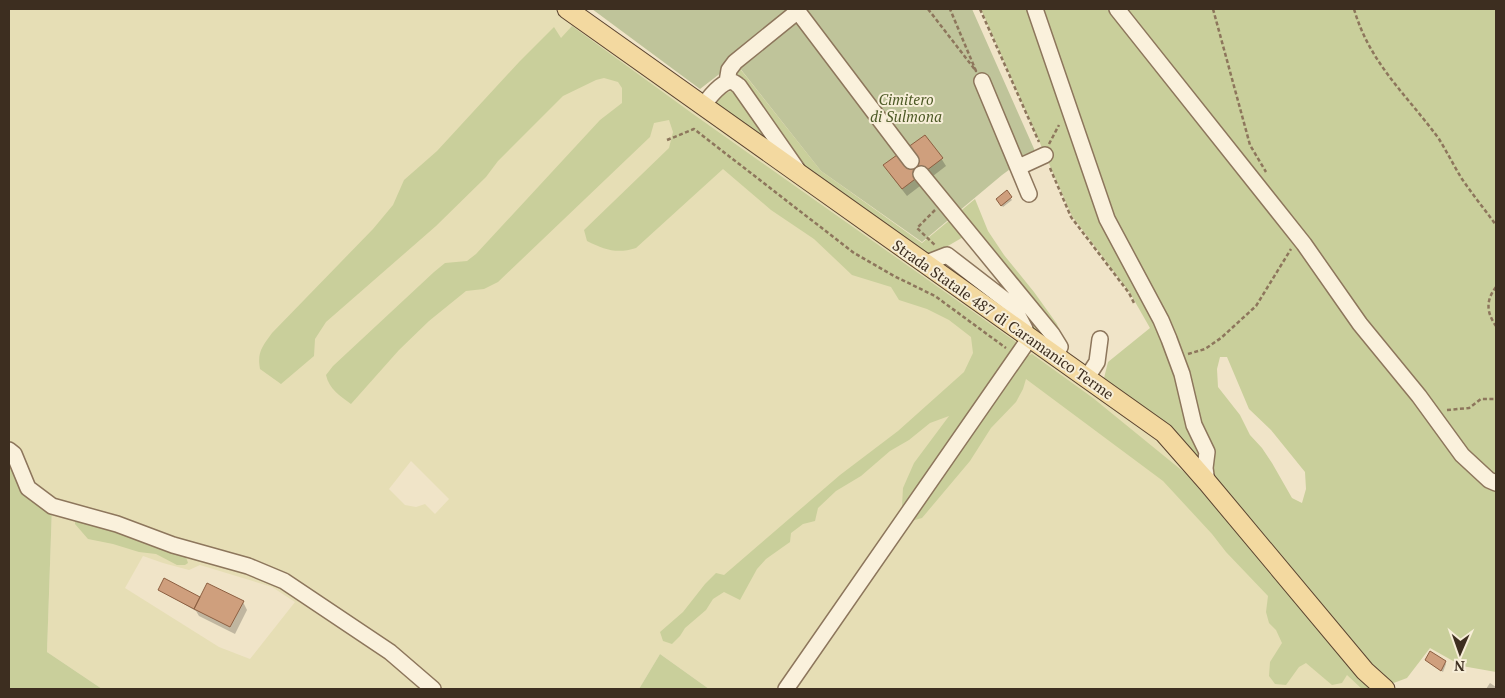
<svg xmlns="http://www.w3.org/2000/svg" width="1505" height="698" viewBox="0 0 1505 698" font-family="'PT Serif',serif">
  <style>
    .farmland { fill: #e6deb5; fill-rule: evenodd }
    .green { fill: #c9cf9b; fill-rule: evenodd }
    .cemetery { fill: #bfc49a }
    .shadow { fill: #0003 }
    .building { fill: #cf9f7d; stroke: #8d5f41 }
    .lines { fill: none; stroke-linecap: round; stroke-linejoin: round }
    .minor-casing { stroke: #8d765c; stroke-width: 18 }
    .major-casing { stroke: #5b4430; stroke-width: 21 }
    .path { stroke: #8d765c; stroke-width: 2.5; stroke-dasharray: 4 2.5; stroke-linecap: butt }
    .minor { stroke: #faf1dc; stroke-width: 15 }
    .major { stroke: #f3d9a0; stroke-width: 19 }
    .labels { text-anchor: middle; stroke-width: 4; stroke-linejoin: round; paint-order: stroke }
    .park-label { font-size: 15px; font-style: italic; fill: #4d5a26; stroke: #f7eed8 }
    .street-label { font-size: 15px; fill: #3d2e20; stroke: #f7eed8 }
  </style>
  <rect width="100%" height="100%" fill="#f0e4c8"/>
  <!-- farmland -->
  <path class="farmland" d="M9,9h558l596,424 221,256h-675l-49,-35 -21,35h-537l-55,-37 5,-146 -24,-18 -19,-39zM411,461l38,38 -14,15 -10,-10 -9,3 -11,-2 -16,-16zM143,556l20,7 26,7 11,-5 72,22 23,15 -45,57 -31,-12 -94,-59z"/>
  <!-- green -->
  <path class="green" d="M981,9h515v663l-34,-6 -32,-18 -23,30 -24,9 -176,-205 -105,-96 6,-24 42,-34 -20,-35 -58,-77zM1220,357h7l22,52 22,21 34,42 1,17 -4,14 -10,-5 -20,-35 -10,-15 -12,-13 -10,-20 -22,-28 -1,-18z
    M572,26l121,88 327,231 -3,21 10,-10 5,-2 61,44 92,75 190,216h-13l-15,-14 -5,8 -10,2 -26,-22 -7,4 -13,18 -11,-1 -6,-8 1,-14 12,-19 -6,-13 -7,-7 -3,-11 2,-16 -42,-44 -14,-18 -49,-53 -137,-102 -3,10 -7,13 -25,26 -21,33 -48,57 -11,3 -9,-15 1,-18 11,-25 35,-47 -19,7 -21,17 -19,11 -29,25 -25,15 -18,17 -3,13 -12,3 -12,9 -1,9 -24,17 -9,10 -17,31 -16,-8 -11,7 -7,11 -21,18 -5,8 -8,8 -9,-3 -3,-9 23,-20 22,-28 11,-11 8,2 116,-100 58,-44 66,-59 9,-19 -2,-16 -22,-17 -22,-11 -28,-9 -8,-13 -39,-12 -38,-36 -43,-29 -48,-41 -87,79c-19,6 -31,2 -49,-7l-3,-11 85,-82 4,-16 -4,-12 -15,3 -4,14 -152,145 -14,7 -18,2 -37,30 -30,29 -48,54c-11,-8 -22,-15 -25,-29l7,-9 101,-94 11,-9 22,-2 9,-7 124,-134 22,-17v-15l-4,-6 -14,-4 -8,2 -33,16 -65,65 -12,16 -50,49 -110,96 -11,17 -1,17 -33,28 -21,-15c-3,-17 2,-22 12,-36l101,-104 20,-24 11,-25 33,-29 83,-90 34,-34 7,11z
    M737,65l84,106 101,72 53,-44 13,32 16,24 30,37 23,32 10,25 -36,-16 -18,-34 -48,-63 -36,21 -125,-86 -70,-98z
    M733,90l5,1 45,65 -74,-51 17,-12z
    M9,450l19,38 24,18 -5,146 55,37h-93z
    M75,518l107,33 4,6 2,6 -3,2h-8l-21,-11 -17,-2 -26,-8 -25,-5 -13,-15z
    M660,654l49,35h-70z"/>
  <!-- cemetery -->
  <path class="cemetery" d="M592,9h380l63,142 -33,24 -80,67 -101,-71 -86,-109 -35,27z"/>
  <!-- shadow -->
  <path class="shadow" d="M941,158l5,8 -39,30 -18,-23z
    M1006,192l6,8 -9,7 -5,-6z
    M159,590l40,8 44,4 4,8 -12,24 -36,-18 -3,-5z
    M1428,662h17l1,2 -3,8z
    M1490,683l6,4v2h-10z"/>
  <!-- building -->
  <path class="building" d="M925,135l18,23 -41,31 -19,-24z
    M1007,190l5,7 -11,9 -5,-7z
    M164,578l36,19 -6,12 -36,-19z
    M207,583l37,18 -14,26 -36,-18z
    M1430,651l16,10 -5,10 -16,-11z"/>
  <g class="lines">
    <!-- minor casing -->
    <g class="minor-casing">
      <path id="minor" d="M796,9l115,152
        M1035,9l72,210 54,101 8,19 13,35 12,51 13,27 -2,16 2,14
        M1117,9l187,235 56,80 59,72 43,59 27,25 7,3
        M982,81l47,113
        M727,82l2,-12 6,-8 63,-51
        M703,106c5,-7 20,-27 29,-24 3,0 5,3 7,4l58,83
        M1019,167l26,-12
        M921,174l131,160 8,13 -5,9
        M924,264l23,-9 66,51 12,23 -1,7
        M1086,379l11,-17 3,-23
        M9,450l5,4 14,34 24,18 65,18 56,21 75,21 36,15 106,71 43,37
        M786,689l243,-350"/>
    </g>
    <!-- major casing -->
    <g class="major-casing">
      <path id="major" d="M567,9l597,424 43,49 158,189 20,18"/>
    </g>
    <!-- path -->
    <path class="path" d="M928,9l48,62 -26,-62
      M980,9l59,133
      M1213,9l37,136 16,27
      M1354,9c16,55 53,86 85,130 8,13 15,27 23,40 11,16 23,31 34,46
      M667,140l27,-11 160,124 40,23 41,20 71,52
      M1049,144l10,-19
      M1050,168l21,49 58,76 6,12
      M935,210l-18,18 19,18
      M1496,287c-10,13 -10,25 0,39
      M1188,354l17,-5 16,-11 35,-32 35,-57
      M1447,410l22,-2 12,-9h15"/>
    <!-- minor -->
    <use href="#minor" class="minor"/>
    <!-- major -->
    <use href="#major" class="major"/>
  </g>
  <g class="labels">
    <!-- park labels -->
    <g class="park-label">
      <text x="906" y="105">Cimitero<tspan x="906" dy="17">di Sulmona</tspan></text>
    </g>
    <!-- street labels -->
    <g class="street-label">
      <text transform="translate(1003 320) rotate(35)" y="5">Strada Statale 487 di Caramanico Terme</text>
    </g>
  </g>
  <!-- border -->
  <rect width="1505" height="698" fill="none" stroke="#3d2e20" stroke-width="20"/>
  <!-- north arrow -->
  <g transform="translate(1460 653) rotate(182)" stroke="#f7eed8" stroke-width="4" paint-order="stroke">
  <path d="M0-4L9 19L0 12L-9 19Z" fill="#3d2e20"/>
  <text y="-8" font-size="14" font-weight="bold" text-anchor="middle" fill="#3d2e20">N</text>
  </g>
</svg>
